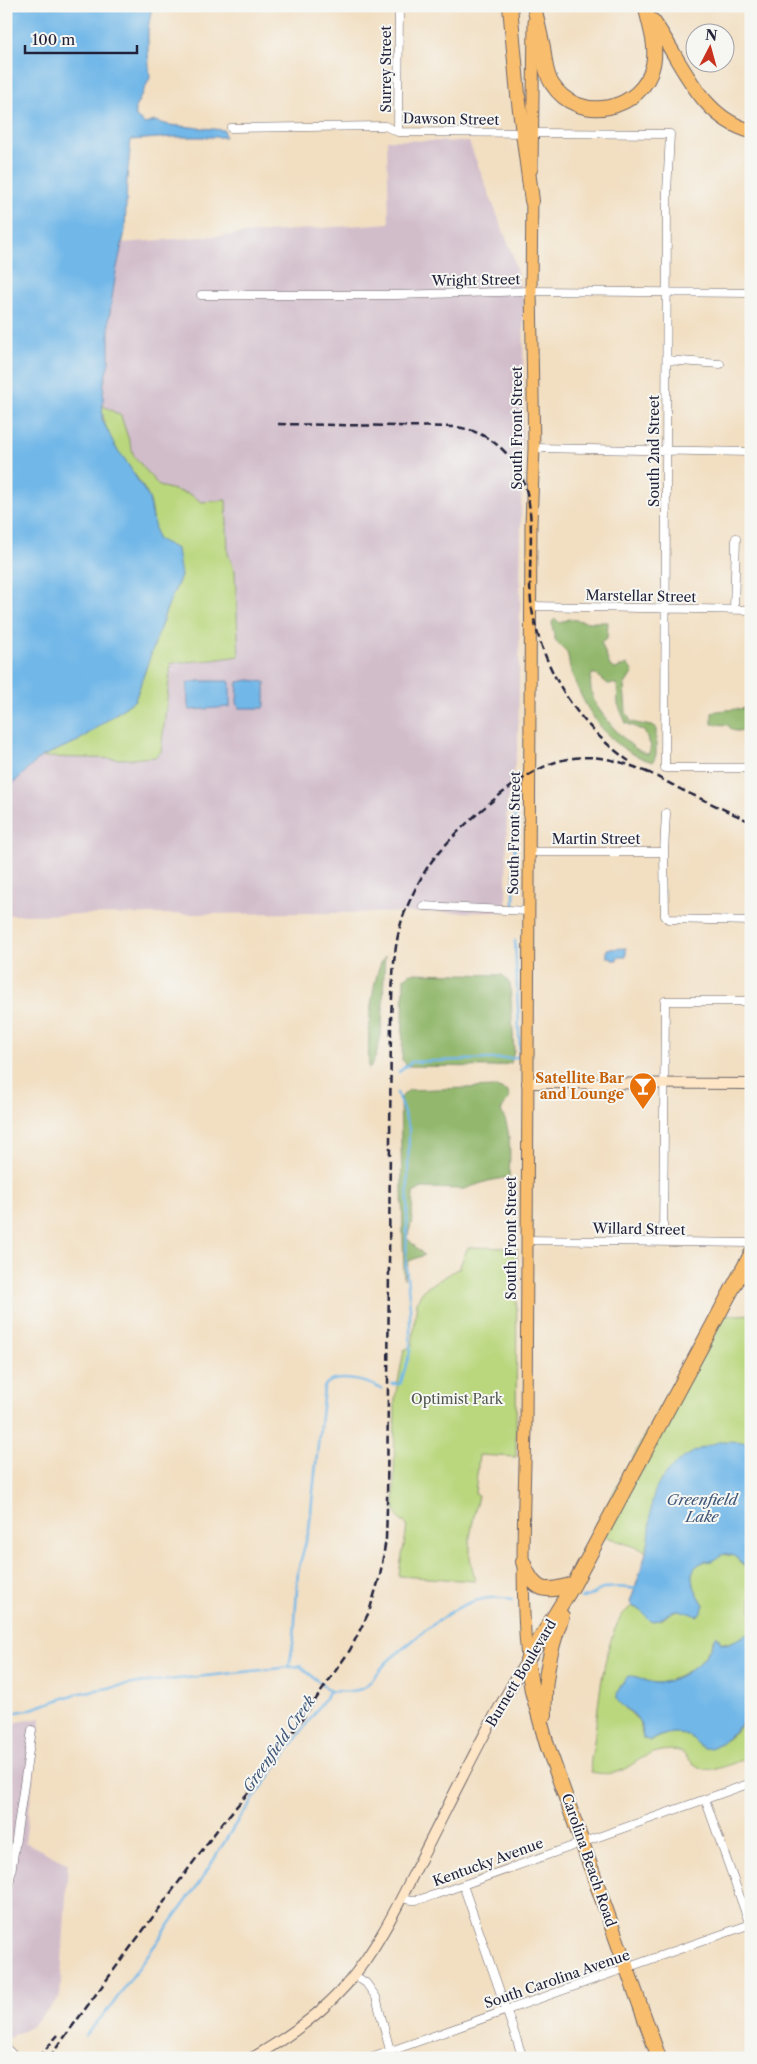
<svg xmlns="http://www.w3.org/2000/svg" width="757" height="2064" viewBox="0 0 757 2064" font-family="'Libre Caslon Text',serif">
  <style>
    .industrial { fill: #d1bdca }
    .green { fill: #bad77e; stroke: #6e7c5c }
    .forest { fill: #93b86d; stroke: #5a6d54; fill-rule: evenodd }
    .water { fill: #71b7e8; stroke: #4a6c92 }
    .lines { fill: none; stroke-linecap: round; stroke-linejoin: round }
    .stream { stroke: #71b7e8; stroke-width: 2.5 }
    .street-casing { stroke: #6b646a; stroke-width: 9 }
    .secondary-casing { stroke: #6b646a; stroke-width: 12 }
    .primary-casing { stroke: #6b646a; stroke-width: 13 }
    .highway-casing { stroke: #6b646a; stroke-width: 16 }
    .street { stroke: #fff; stroke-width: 8 }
    .secondary { stroke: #fde5c5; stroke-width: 10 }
    .primary { stroke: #f9be6d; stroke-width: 11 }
    .highway { stroke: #f9be6d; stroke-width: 14 }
    .rail { stroke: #22223b; stroke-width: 2.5; stroke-dasharray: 8 4; stroke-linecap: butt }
    .labels { text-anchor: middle; stroke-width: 4; stroke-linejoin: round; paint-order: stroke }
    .street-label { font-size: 14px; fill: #22223b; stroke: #f6f6f2 }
    .food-label { font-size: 14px; font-weight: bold; fill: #c56008; stroke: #f6f6f2; text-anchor: end }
    .park-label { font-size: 14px; fill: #50584f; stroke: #f6f6f2 }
    .water-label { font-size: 15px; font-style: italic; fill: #3e5678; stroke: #f6f6f2 }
  </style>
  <rect width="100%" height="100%" fill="#f6f6f2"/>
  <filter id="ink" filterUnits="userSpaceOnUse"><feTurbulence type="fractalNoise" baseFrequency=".02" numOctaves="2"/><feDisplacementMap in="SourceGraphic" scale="10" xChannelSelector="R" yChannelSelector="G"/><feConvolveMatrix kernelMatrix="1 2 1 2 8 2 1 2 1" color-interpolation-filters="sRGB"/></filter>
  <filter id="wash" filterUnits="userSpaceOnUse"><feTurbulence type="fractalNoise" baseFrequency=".0096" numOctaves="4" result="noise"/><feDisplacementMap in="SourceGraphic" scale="20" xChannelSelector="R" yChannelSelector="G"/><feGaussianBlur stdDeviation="1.12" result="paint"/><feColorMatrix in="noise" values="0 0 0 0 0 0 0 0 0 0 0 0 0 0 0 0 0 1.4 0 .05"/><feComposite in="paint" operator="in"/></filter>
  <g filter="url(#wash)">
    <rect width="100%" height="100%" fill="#f2dfc2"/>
    <!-- industrial -->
    <path class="industrial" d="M387,140l82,2 44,114 11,49 -6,443 -11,56 -1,108 -500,3v-125l35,-33 89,2 31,-7 10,-89 41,-3 27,-4 -4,-85 -7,-17 -2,-54 -24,2 -13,-8 -30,-8 -25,-30 -13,-40 -19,-11 2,-23 5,-20v-44l12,-75 268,-20z
      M41,1718l-16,124 43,22 -8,133 -29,30 -25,12v-315z"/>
    <!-- green -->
    <path class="green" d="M102,405l19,11 13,40 25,30 30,8 13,8 24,-2 2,54 7,17 4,85 -27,4 -41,3 -10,89 -6,5 -25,2 -89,-2 37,-16 57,-41 32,-92 14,-32c-8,-11 -21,-25 -25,-39 -4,-13 -2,-29 -8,-41 -15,-30 -46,-55 -46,-91z
      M468,1247l49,1 -1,209 -37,-2 -4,39 3,1 -8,42v20l5,24 -76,-5c1,-17 7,-34 8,-52 -10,-4 -11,-9 -13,-20l1,-106 9,-48 8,-4 5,-44 6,-12 36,-22z
      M751,1314v137l-89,120 -18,-21 -52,-18 118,-215z
      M721,1554l13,2 9,9 8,3v64c-11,9 -25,15 -37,7 -8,20 -18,29 -38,38 -6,3 -12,6 -19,6 -8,0 -16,-5 -23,-7l-15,26 21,20 3,16 7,3c11,-6 27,-12 39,-5 6,3 10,10 16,12l17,-5 29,-25v38c-14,5 -38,19 -52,11 -16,-8 -11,-20 -37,-16 -33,6 -33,29 -71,21 -2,-10 2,-20 3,-30 4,-34 9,-96 27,-125 2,-4 7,-8 11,-11l8,4 11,11 12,-2 7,-6 7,-3 27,-5c-8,-14 -23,-34 -1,-43 8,-3 10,-3 18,-8z"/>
    <!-- forest -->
    <path class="forest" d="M555,619l5,4 9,-4 20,3h19l-1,16 -6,4 9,24 5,3 12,-5 6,8 -9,14 2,26 5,10 25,5v28l-3,7c-44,-12 -68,-51 -82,-91 -2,-5 -2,-10 -3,-15 -2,-8 -8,-9 -12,-15 -3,-5 -3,-14 -4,-19zM592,674h4l12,10h9l1,20 8,19 18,8 7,15 -2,8c-16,0 -48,-39 -55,-53 -3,-7 -5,-21 -2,-27z
      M747,708l4,1v19c-10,2 -17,7 -23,-3l-16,-1v-11l5,-2z
      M385,956c-3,29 2,90 -16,113 -2,-27 1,-92 16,-113z
      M411,973l91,2 8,9 4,67 -3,12 -17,4 -86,-1 -6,-6 2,-82z
      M496,1087l12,5 1,6 -8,13c11,19 9,45 8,66l-21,4 -24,8 -42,-1 -9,5 -1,28 -5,17 17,17 -15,6 -5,18 -4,-181 9,-8z"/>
    <!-- water -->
    <path class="water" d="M6,6h146l-4,23v25l2,24 -15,30 1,9 9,7 10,-3 14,4 55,5 1,7h-53l-41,3 -4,40 -2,51 -9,41 -7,46v44l-5,20 -2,37 14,29 8,10 25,40 8,41 20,10 4,27 -14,32 -32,92 -57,41 -37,16 -35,33z
      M249,680l16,2v23l-1,3h-25l-2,-6 1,-20z
      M199,681h30l1,2v24l-40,3 -2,-4 -1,-23z
      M626,948v9h-9v3h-5l-1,-3h-4v-8z
      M723,1441l28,1v126c-9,-2 -14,-13 -23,-14 -8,-1 -11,5 -17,7 -8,2 -1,-2 -8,1 -21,9 -7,29 1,43l-3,8 -4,3c-6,-2 -15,-6 -20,-6 -10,1 -12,11 -26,11l-11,-11 -8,-4 -2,-4c7,-19 14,-39 18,-59 4,-15 1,-32 5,-46 9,-30 42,-50 70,-56z
      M751,1632v86c-15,8 -24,25 -41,30 -10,3 -15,-10 -23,-13 -13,-5 -26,0 -37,6l-7,-3c-1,-5 0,-12 -3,-16 -14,-21 -37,-15 -12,-46 10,-1 17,6 27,7 17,1 44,-16 53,-31 4,-5 5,-12 9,-17l4,8 7,1z"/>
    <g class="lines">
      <!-- stream -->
      <path class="stream" d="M514,905l1,-106
        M399,1072l12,-10 105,-4 4,-4 -5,-113
        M392,1384h8l1,-2 9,-30v-45l-4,-41 3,-138 -12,-35
        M581,1598c10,-1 13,-6 22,-9 10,-4 25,-1 36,0
        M289,1667l5,-29 4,-67 11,-41 15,-142c6,-16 46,-7 57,1
        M330,1691c10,0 21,2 31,-2 8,-3 20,-21 26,-27 7,-7 16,-13 24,-20 28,-23 62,-53 101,-42
        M6,1714l22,-4 48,-16 20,-4 43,-7 161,-17 30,25
        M85,2036l27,-31 88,-123 35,-57 95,-134"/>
    </g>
  </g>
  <g filter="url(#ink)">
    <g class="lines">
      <!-- street casing -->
      <g class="street-casing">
        <path id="street" d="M231,128l154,-2 13,6 272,2 -3,58 -2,576h86
          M398,132l1,-126
          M201,295h195l135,-4 220,2
          M667,360l53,4
          M534,448l217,4
          M530,606l221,4
          M734,610l2,-72
          M666,813l-2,39 1,64 3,3 83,2
          M528,852h136
          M423,906l105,5
          M526,1240l225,3
          M663,1241l2,-240h86
          M705,1799l46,129
          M463,1885l60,173
          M402,1897c12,7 25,0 38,-4l311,-110
          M6,1907l26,-177
          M354,1975l12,8 10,14 16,61
          M6,2048l10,10
          M371,2058l380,-134"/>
      </g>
      <!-- secondary casing -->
      <g class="secondary-casing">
        <path id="secondary" d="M527,1083l224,1
          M252,2058c35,-20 68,-43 95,-74 31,-36 52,-81 73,-123 35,-68 67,-137 107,-201"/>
      </g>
      <!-- primary casing -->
      <g class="primary-casing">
        <path id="primary" d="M532,169l2,-147
          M527,1660c-7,-77 -3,-154 -1,-231l5,-905 3,-76 -3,-157 1,-99"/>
      </g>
      <!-- highway casing -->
      <g class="highway-casing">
        <path id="highway" d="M510,6l8,89 14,106
          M534,6c3,14 6,28 9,41 2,13 2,26 9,37 26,41 91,27 101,-19 4,-17 -2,-35 -6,-52
          M653,21c29,40 46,96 98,110
          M523,1562c12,31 21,31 51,22
          M545,1715c-2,-36 5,-65 17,-99
          M659,2058l-112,-313 -15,-54 -5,-31 47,-76 177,-330"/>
      </g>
      <!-- street -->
      <use href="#street" class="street"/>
      <!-- secondary -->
      <use href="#secondary" class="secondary"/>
      <!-- primary -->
      <use href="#primary" class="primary"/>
      <!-- highway -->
      <use href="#highway" class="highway"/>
      <!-- rail -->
      <path class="rail" d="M278,424l179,3c18,3 34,11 47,24 44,44 18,110 29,164 13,60 46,111 96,146
        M646,771l36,19 69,32
        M38,2058l20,-23
        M49,2058l171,-232 44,-52 86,-124 19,-38 11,-36 6,-37 1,-30 4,-490c2,-35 1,-72 13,-105 8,-19 18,-41 31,-57 25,-31 86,-86 124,-96 34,-9 61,-1 92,13"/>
    </g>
  </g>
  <!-- icons -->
  <defs>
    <g id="bar-pin" transform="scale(1.4375)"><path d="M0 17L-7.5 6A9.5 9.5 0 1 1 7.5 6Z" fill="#e8710a" stroke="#f6f6f2"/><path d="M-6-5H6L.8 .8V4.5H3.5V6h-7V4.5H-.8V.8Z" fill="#fff"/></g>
  </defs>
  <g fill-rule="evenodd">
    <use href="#bar-pin" x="643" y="1086"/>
  </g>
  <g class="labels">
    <!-- street labels -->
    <g class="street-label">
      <text transform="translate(386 69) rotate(-90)" y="5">Surrey Street</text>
      <text transform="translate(451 119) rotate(1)" y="5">Dawson Street</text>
      <text transform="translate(476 280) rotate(-1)" y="5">Wright Street</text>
      <text transform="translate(517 428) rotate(-90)" y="5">South Front Street</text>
      <text transform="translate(654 451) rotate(-90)" y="5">South 2nd Street</text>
      <text transform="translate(641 596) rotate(1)" y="5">Marstellar Street</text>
      <text transform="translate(514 833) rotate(-89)" y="5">South Front Street</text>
      <text x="596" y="844">Martin Street</text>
      <text transform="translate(639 1229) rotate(1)" y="5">Willard Street</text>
      <text transform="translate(511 1238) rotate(-90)" y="5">South Front Street</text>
      <text transform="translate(521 1673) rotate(-59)" y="5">Burnett Boulevard</text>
      <text transform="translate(589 1860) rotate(71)" y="5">Carolina Beach Road</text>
      <text transform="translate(488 1862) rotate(-20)" y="5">Kentucky Avenue</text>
      <text transform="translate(557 1979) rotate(-19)" y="5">South Carolina Avenue</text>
    </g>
    <!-- food labels -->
    <g class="food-label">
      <text x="624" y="1083">Satellite Bar<tspan x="624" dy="16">and Lounge</tspan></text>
    </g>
    <!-- park labels -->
    <g class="park-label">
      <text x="457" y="1404">Optimist Park</text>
    </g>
    <!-- water labels -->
    <g class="water-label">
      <text x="702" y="1505">Greenfield<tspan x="702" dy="17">Lake</tspan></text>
      <text transform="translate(279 1744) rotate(-55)" y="5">Greenfield Creek</text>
    </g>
  </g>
  <!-- margin -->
  <rect width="757" height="2064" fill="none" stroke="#f6f6f2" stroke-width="25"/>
  <!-- north arrow -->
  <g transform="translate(710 48) rotate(6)"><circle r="24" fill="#f6f6f2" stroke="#a1a1a9"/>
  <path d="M0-4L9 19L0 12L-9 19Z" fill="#c8321e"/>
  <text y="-8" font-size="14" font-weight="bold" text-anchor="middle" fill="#22223b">N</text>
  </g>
  <!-- scale -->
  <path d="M25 45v8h112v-8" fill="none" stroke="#22223b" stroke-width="2.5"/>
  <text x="32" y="45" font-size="15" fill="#22223b" stroke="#f6f6f2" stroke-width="4" paint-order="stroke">100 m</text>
</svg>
